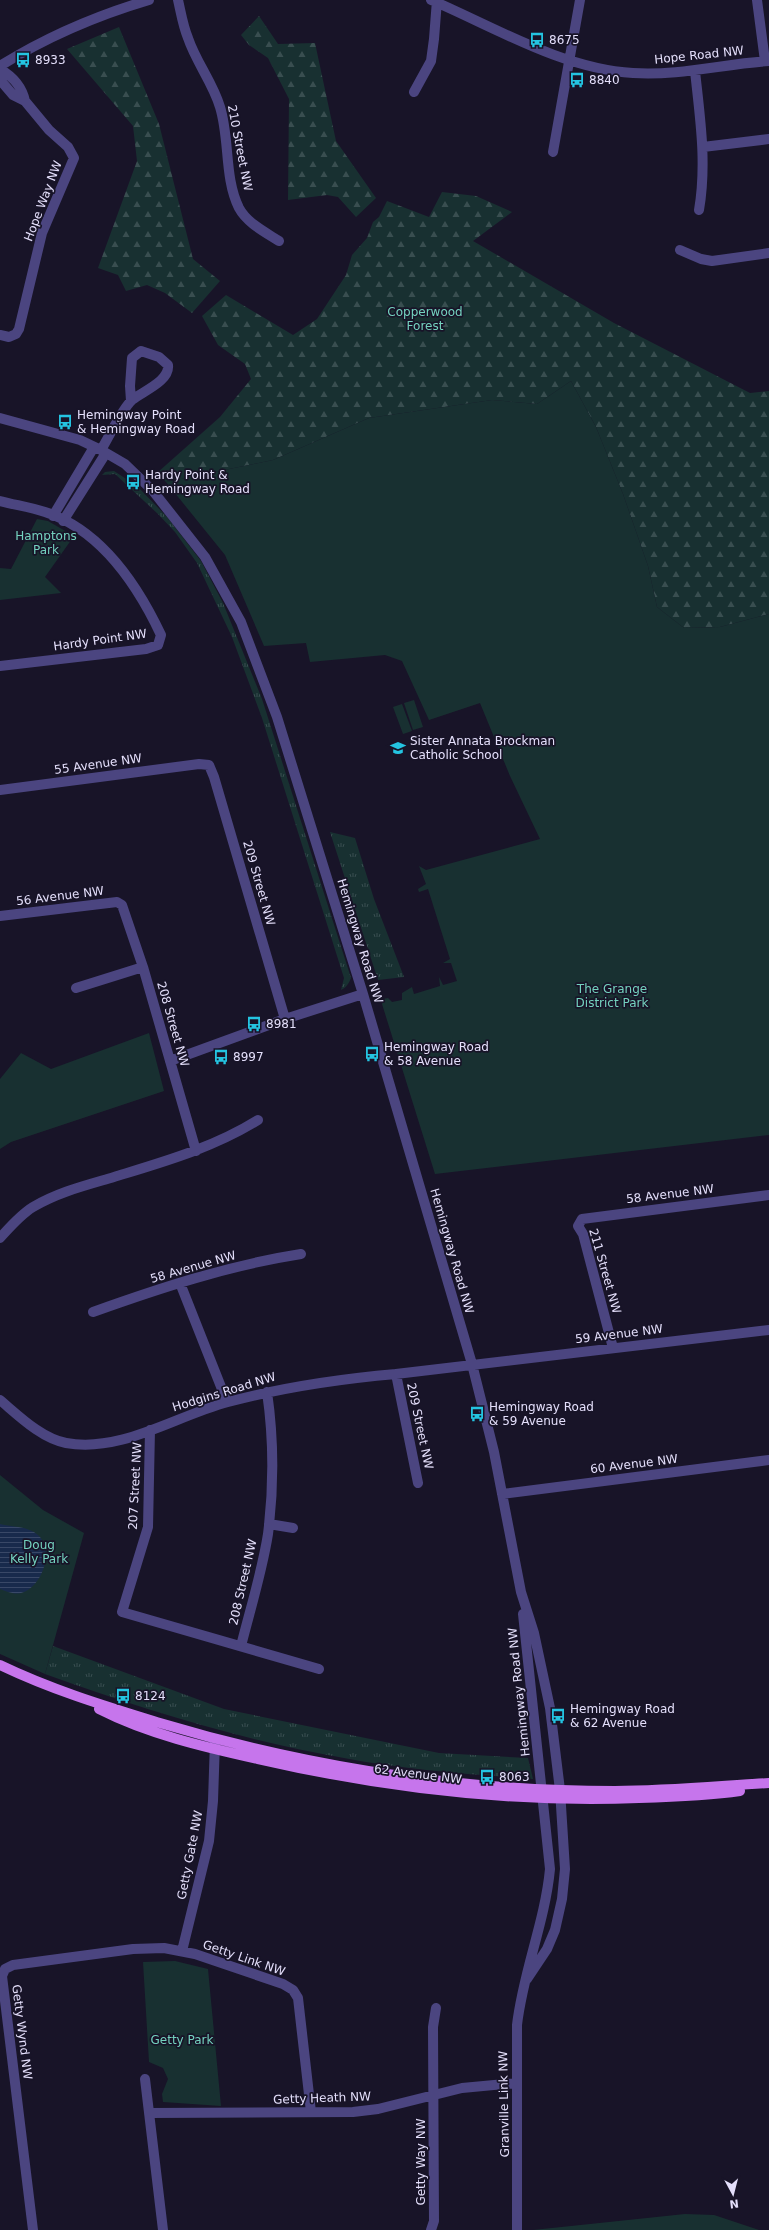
<svg xmlns="http://www.w3.org/2000/svg" width="769" height="2230" viewBox="0 0 769 2230" font-family="'DejaVu Sans',sans-serif">
  <style>
    .grass { fill: url(#grass-tufts) }
    .forest { fill: url(#forest-firs) }
    .green { fill: #183031 }
    .water { fill: url(#water-rules) }
    .lines { fill: none; stroke-linecap: round; stroke-linejoin: round }
    .minor { stroke: #4b4580; stroke-width: 10 }
    .major { stroke: #c675ec; stroke-width: 10 }
    .labels { text-anchor: middle; stroke-width: 3.5; stroke-linejoin: round; paint-order: stroke }
    .poi-label { font-size: 12px; fill: #e4dffb; stroke: #181428; text-anchor: start }
    .street-label { font-size: 12px; fill: #e4dffb; stroke: #181428 }
    .park-label { font-size: 12px; fill: #74d2bf; stroke: #181428 }
  </style>
  <defs>
    <pattern id="grass-tufts" width="24" height="20" patternUnits="userSpaceOnUse"><rect width="24" height="20" fill="#183031"/><path d="M3 7l-1-3M5 7V3M7 7l1-3M15 17l-1-3M17 17v-4M19 17l1-3" fill="none" stroke="#394e50"/></pattern>
    <pattern id="forest-firs" width="22" height="20" patternUnits="userSpaceOnUse"><rect width="22" height="20" fill="#183031"/><path d="M5 1l3.5 6h-7zM16 11l3.5 6h-7z" fill="#394e50"/></pattern>
    <pattern id="water-rules" width="6" height="5" patternUnits="userSpaceOnUse"><rect width="6" height="5" fill="#182a4c"/><path d="M0 2.5h6" fill="none" stroke="#394867"/></pattern>
  </defs>
  <rect width="100%" height="100%" fill="#181428"/>
  <!-- grass -->
  <path class="grass" d="M114,471l23,15 30,31 34,44 22,42 39,96 89,279c-2,5 -5,10 -10,12l3,-12 -82,-260 -30,-81 -35,-74 -22,-31 -17,-18 -43,-40 -13,1 3,-3z
    M330,832l25,6 19,61 30,78 -26,3z
    M53,1646l171,63 215,44 89,5 5,21c-64,-5 -127,-9 -189,-21 -103,-18 -202,-49 -299,-84z"/>
  <!-- forest -->
  <path class="forest" d="M259,16l19,28 37,-1 21,98 40,57 -20,19 -18,-20 -11,-2 -39,5 1,-101 -21,-41 -19,-13 -8,-10z
    M119,27l40,97 34,135 27,22 -28,32 -27,-20 -18,-8 -21,6 -8,-16 -20,-7 39,-107 -4,-35 -66,-77z
    M442,192l34,4 36,16 -39,29 141,82 136,70 19,-2v223l-49,13 -36,1 -27,-21 -9,-41 -25,-72 -27,-67 -25,-46 -34,23 -45,-4 -123,18 -96,42 -107,22 -9,-9 63,-56 31,-38 -6,-15 -27,-19 -16,-29 24,-21 67,40 24,-16 29,-44 6,-20 15,-17 6,-16 6,-5 8,-16 42,16z"/>
  <!-- green -->
  <path class="green" d="M571,381l25,46 27,67 25,72 9,41 27,21 36,-1 49,-13v521l-334,39 -53,-170 1,-5 5,-1 4,4 10,-2v-7l10,-6 2,7 26,-8 -1,-9 4,8 14,-4 -6,-18h-8l7,-4 -22,-70 -9,3 -1,-3 8,-5 -7,-18 7,4 114,-31 -30,-63 -30,-73 -51,17 -27,-59 -17,-6 -75,7 -4,-19 -42,3 -39,-91 -59,-73 107,-22 96,-42 123,-18 45,4z
    M37,519l11,2 26,15 -29,41 16,16 -61,7v-32l11,1z
    M414,700l9,27 -10,3 -9,-27z
    M402,704l10,27 -9,3 -10,-27z
    M149,1033l15,58 -153,51 -11,7v-70l21,-26 30,16z
    M0,1475l43,35 41,23 -39,141 -45,-20z
    M175,1961l33,8 13,137 -58,-4 -1,-8 6,-15 -5,-11 -14,-6 -6,-100z
    M685,2214l29,1 45,15h-226z"/>
  <!-- water -->
  <path class="water" d="M0,1524c12,3 28,2 38,11 17,15 4,53 -17,58 -7,2 -15,-2 -21,-4z"/>
  <g class="lines">
    <!-- minor -->
    <path class="minor" d="M178,0c3,13 5,26 10,38 8,24 25,45 32,69 10,32 4,71 19,101 8,15 26,24 40,33
      M431,0c63,27 132,69 202,73 46,3 90,-9 136,-12
      M757,0l8,61
      M0,66c48,-30 95,-50 149,-66
      M0,69c12,7 22,18 25,32
      M695,71c5,47 12,92 4,139
      M0,75l1,6 12,14 12,6 24,29 19,17 6,11 -32,75 -23,96 -3,5 -7,3 -9,-2
      M414,92l17,-31 3,-22 3,-39
      M703,147l66,-8
      M553,152l27,-152
      M680,250l21,9 11,2 57,-8
      M0,418l80,22 21,10 24,14 28,27 52,66 36,65 36,95 86,277 109,370 22,88 27,140 13,41 16,75 10,82 5,79 -3,30 -7,31 -8,19 -20,30
      M101,450c8,-13 21,-41 31,-50 11,-9 38,-19 36,-35l-9,-8 -18,-6 -9,7 -2,28 1,15
      M0,501c15,4 30,6 45,11 56,18 92,72 116,123l-3,10 -12,4 -146,17
      M53,516l41,-69
      M63,521l43,-68
      M0,790l199,-26 10,1 5,12 71,242
      M0,916l117,-14 5,3 21,62 53,184
      M76,988l67,-21
      M170,1061l115,-42 78,-25
      M0,1238c10,-11 20,-23 33,-31 25,-15 54,-22 81,-30 49,-15 99,-29 144,-57
      M180,1283l47,119
      M93,1312c67,-24 137,-47 208,-58
      M613,1348l-30,-114 -5,-8 4,-7 187,-24
      M396,1374l22,109
      M0,1400c19,16 41,38 66,43 56,10 109,-27 162,-41 56,-15 111,-23 168,-28l373,-44
      M150,1430l-2,97 -26,85 197,57
      M502,1494l267,-34
      M269,1524l24,4
      M241,1646c9,-36 21,-74 27,-112 6,-48 6,-94 -1,-142
      M182,1951l27,-110 4,-40 2,-60
      M145,2079l18,151
      M149,2113l204,-1 25,-3 84,-21 54,-5
      M33,2230l-31,-254 3,-7 8,-4 120,-16 31,-1 31,6 88,30 10,6 5,8 13,114
      M431,2230l3,-9 -1,-194 3,-19
      M517,2230v-205c6,-53 28,-103 33,-156l-27,-255"/>
    <!-- major -->
    <path class="major" d="M0,1665c52,25 105,41 160,58 147,44 301,68 455,68 51,0 103,-5 154,-8
      M99,1709c49,25 105,38 159,50 126,29 251,44 381,39 34,-1 68,-2 101,-7"/>
  </g>
  <!-- icons -->
  <defs>
    <g id="bus-bare" transform="scale(1.2)"><path d="M-5-6H5V4H4V6H2V4H-2V6H-4V4H-5ZM-3.5-4V0h7V-4ZM-3.5 1.2v1.5H-2V1.2ZM2 1.2v1.5H3.5V1.2Z" fill="#24c4e1" stroke="#181428" stroke-width="2.5" paint-order="stroke"/></g>
    <g id="school-bare" transform="scale(1.2)"><path d="M0-5L7-2L0 1L-7-2ZM-4 1L0 2.5L4 1V4Q0 6-4 4Z" fill="#24c4e1" stroke="#181428" stroke-width="2.5" paint-order="stroke"/></g>
  </defs>
  <g fill-rule="evenodd">
    <use href="#bus-bare" x="537" y="40"/>
    <use href="#bus-bare" x="23" y="60"/>
    <use href="#bus-bare" x="577" y="80"/>
    <use href="#bus-bare" x="65" y="422"/>
    <use href="#bus-bare" x="133" y="482"/>
    <use href="#school-bare" x="398" y="748"/>
    <use href="#bus-bare" x="254" y="1024"/>
    <use href="#bus-bare" x="372" y="1054"/>
    <use href="#bus-bare" x="221" y="1057"/>
    <use href="#bus-bare" x="477" y="1414"/>
    <use href="#bus-bare" x="123" y="1696"/>
    <use href="#bus-bare" x="558" y="1716"/>
    <use href="#bus-bare" x="487" y="1777"/>
  </g>
  <g class="labels">
    <!-- poi labels -->
    <g class="poi-label">
      <text x="549" y="44">8675</text>
      <text x="35" y="64">8933</text>
      <text x="589" y="84">8840</text>
      <text x="77" y="419">Hemingway Point<tspan x="77" dy="14">&amp; Hemingway Road</tspan></text>
      <text x="145" y="479">Hardy Point &amp;<tspan x="145" dy="14">Hemingway Road</tspan></text>
      <text x="410" y="745">Sister Annata Brockman<tspan x="410" dy="14">Catholic School</tspan></text>
      <text x="266" y="1028">8981</text>
      <text x="384" y="1051">Hemingway Road<tspan x="384" dy="14">&amp; 58 Avenue</tspan></text>
      <text x="233" y="1061">8997</text>
      <text x="489" y="1411">Hemingway Road<tspan x="489" dy="14">&amp; 59 Avenue</tspan></text>
      <text x="135" y="1700">8124</text>
      <text x="570" y="1713">Hemingway Road<tspan x="570" dy="14">&amp; 62 Avenue</tspan></text>
      <text x="499" y="1781">8063</text>
    </g>
    <!-- street labels -->
    <g class="street-label">
      <text transform="translate(699 55) rotate(-6)" y="4">Hope Road NW</text>
      <text transform="translate(240 148) rotate(79)" y="4">210 Street NW</text>
      <text transform="translate(43 201) rotate(-69)" y="4">Hope Way NW</text>
      <text transform="translate(100 640) rotate(-8)" y="4">Hardy Point NW</text>
      <text transform="translate(98 764) rotate(-8)" y="4">55 Avenue NW</text>
      <text transform="translate(259 883) rotate(74)" y="4">209 Street NW</text>
      <text transform="translate(60 896) rotate(-7)" y="4">56 Avenue NW</text>
      <text transform="translate(360 941) rotate(73)" y="4">Hemingway Road NW</text>
      <text transform="translate(173 1024) rotate(74)" y="4">208 Street NW</text>
      <text transform="translate(670 1194) rotate(-7)" y="4">58 Avenue NW</text>
      <text transform="translate(452 1251) rotate(74)" y="4">Hemingway Road NW</text>
      <text transform="translate(193 1267) rotate(-16)" y="4">58 Avenue NW</text>
      <text transform="translate(605 1271) rotate(74)" y="4">211 Street NW</text>
      <text transform="translate(619 1334) rotate(-7)" y="4">59 Avenue NW</text>
      <text transform="translate(224 1392) rotate(-17)" y="4">Hodgins Road NW</text>
      <text transform="translate(420 1426) rotate(78)" y="4">209 Street NW</text>
      <text transform="translate(634 1464) rotate(-7)" y="4">60 Avenue NW</text>
      <text transform="translate(135 1486) rotate(-87)" y="4">207 Street NW</text>
      <text transform="translate(243 1582) rotate(-77)" y="4">208 Street NW</text>
      <text transform="translate(519 1692) rotate(-96)" y="4">Hemingway Road NW</text>
      <text transform="translate(418 1774) rotate(7)" y="4">62 Avenue NW</text>
      <text transform="translate(190 1855) rotate(-79)" y="4">Getty Gate NW</text>
      <text transform="translate(244 1958) rotate(19)" y="4">Getty Link NW</text>
      <text transform="translate(22 2032) rotate(83)" y="4">Getty Wynd NW</text>
      <text transform="translate(322 2098) rotate(-2)" y="4">Getty Heath NW</text>
      <text transform="translate(504 2104) rotate(-91)" y="4">Granville Link NW</text>
      <text transform="translate(421 2162) rotate(-90)" y="4">Getty Way NW</text>
    </g>
    <!-- park labels -->
    <g class="park-label">
      <text x="425" y="316">Copperwood<tspan x="425" dy="14">Forest</tspan></text>
      <text x="46" y="540">Hamptons<tspan x="46" dy="14">Park</tspan></text>
      <text x="612" y="993">The Grange<tspan x="612" dy="14">District Park</tspan></text>
      <text x="39" y="1549">Doug<tspan x="39" dy="14">Kelly Park</tspan></text>
      <text x="182" y="2044">Getty Park</text>
    </g>
  </g>
  <!-- north arrow -->
  <g transform="translate(733 2194) rotate(173)" stroke="#181428" stroke-width="3" paint-order="stroke">
  <path d="M0-3L7 15L0 10L-7 15Z" fill="#e4dffb"/>
  <text y="-6" font-size="11" font-weight="bold" text-anchor="middle" fill="#e4dffb">N</text>
  </g>
</svg>
